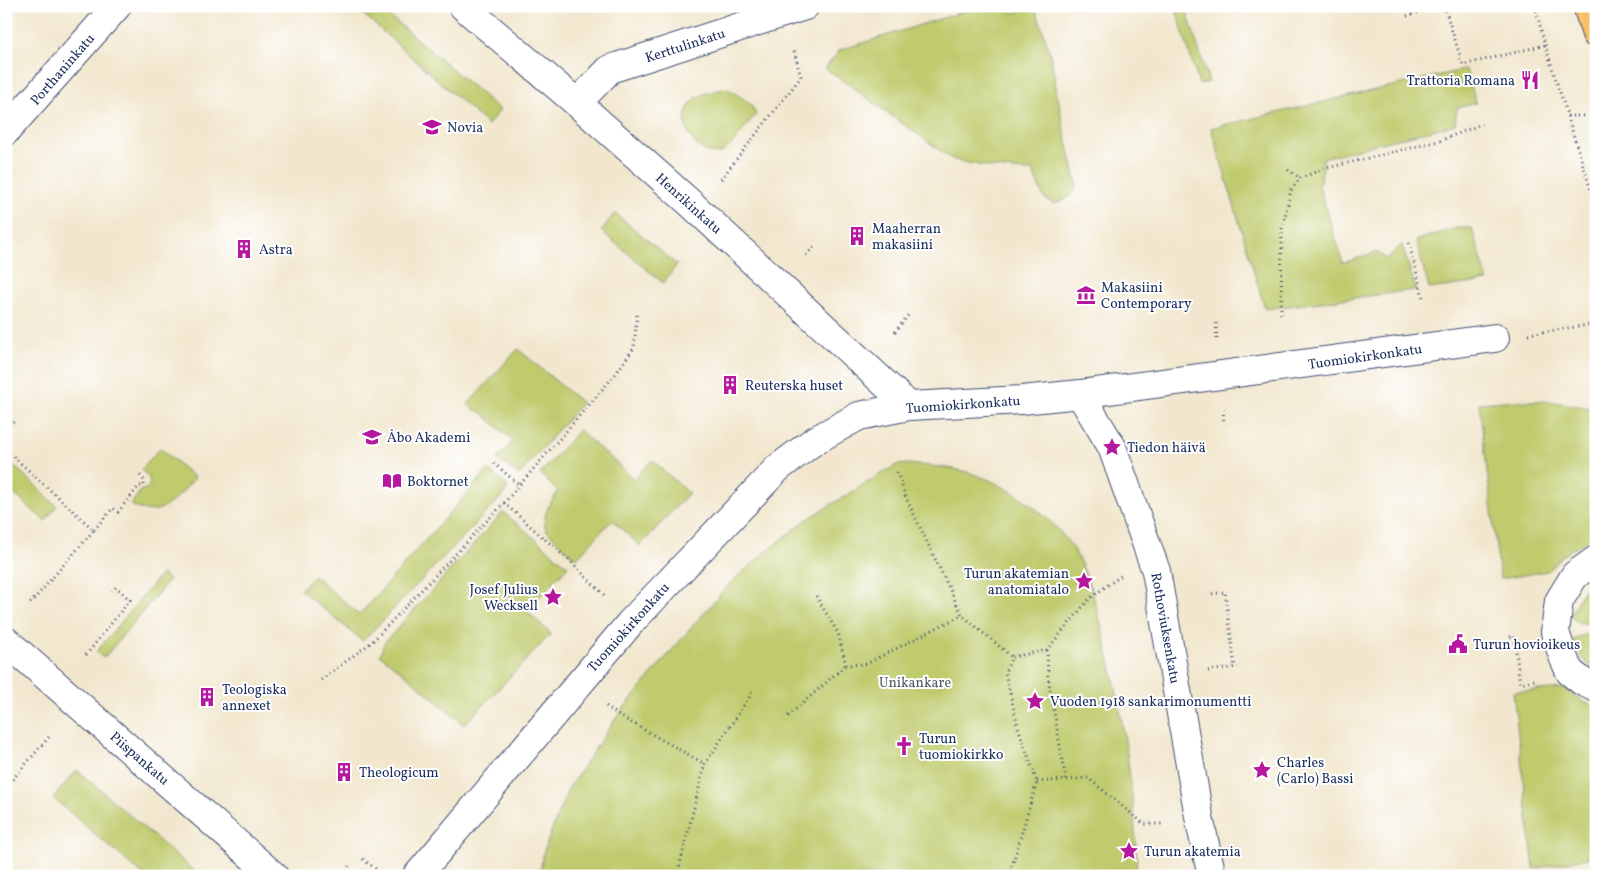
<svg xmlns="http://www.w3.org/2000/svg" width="1602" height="882" viewBox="0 0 1602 882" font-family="Vollkorn,serif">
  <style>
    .green { fill: #bfcb6d; stroke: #6d7d66 }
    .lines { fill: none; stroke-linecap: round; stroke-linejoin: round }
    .minor-casing { stroke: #3b4b6f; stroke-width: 30 }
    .highway-casing { stroke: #3b4b6f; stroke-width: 30 }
    .path { stroke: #3b4b6f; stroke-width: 3; stroke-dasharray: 1 4; stroke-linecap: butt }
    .minor { stroke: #fff; stroke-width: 28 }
    .highway { stroke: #f7c06b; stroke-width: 28 }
    .labels { text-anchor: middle; stroke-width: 4; stroke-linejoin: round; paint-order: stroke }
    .street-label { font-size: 14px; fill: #1b2f5e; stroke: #fff }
    .poi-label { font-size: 14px; fill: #1b2f5e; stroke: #fff; text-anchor: start }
    .park-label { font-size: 14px; fill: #4c5e62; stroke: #fff }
  </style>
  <rect width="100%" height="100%" fill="#fff"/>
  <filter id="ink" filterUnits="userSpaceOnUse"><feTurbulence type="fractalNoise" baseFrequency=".02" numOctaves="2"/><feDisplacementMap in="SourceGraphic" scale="10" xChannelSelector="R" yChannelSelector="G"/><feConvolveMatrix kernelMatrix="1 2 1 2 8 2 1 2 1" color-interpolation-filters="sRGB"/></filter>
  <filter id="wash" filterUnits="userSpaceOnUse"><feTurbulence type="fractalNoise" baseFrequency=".0096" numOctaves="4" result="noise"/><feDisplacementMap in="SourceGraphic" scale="20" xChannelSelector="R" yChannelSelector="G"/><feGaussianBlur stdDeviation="1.12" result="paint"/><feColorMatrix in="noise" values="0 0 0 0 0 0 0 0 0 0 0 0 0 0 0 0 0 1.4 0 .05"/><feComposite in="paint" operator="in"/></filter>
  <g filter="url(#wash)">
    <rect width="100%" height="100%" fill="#f2e7ce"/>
    <!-- green -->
    <path class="green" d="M354,6h24l122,104 -12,15z
      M981,6h30l2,7 22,-7 15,47 12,67 15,65c-5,12 -11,15 -23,19l-10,-6 -12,-27c-27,-1 -55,-5 -80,-12l-127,-91 15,-18z
      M1175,6h10l24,76 -10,3z
      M1466,69l10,34 -19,5 -2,16 -132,34v11l-4,17 24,77 34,-11 9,7 16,-14 14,45 -151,19 -54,-181z
      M727,88l23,15 6,11c-7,8 -25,34 -33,38 -20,10 -52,-27 -31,-50 7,-9 24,-11 35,-14z
      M615,213l62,52 -14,18 -62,-52z
      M1456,228h16l16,53 -59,8 -13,-49z
      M518,349l64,54 -63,72 -22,-16 16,-18 -34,-31 -2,2 -9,-8z
      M1504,401h45l47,8v129l-17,7 -16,10 -15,16 -48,8 -21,-176z
      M579,430l55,49 18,-19 37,33 -49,53 -28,-26 -36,39 -30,-29c-5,-14 4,-27 12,-38l-18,-18z
      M160,448l35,30c-19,20 -34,44 -64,27l9,-14 8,-3c4,-10 0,-12 -7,-18z
      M6,458l51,48 -12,15 -39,-34z
      M906,464c14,1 28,2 42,4 43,6 87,34 115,67 24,29 32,66 41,101 20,80 31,158 33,240h-598l5,-26 24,-61 50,-74 55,-66 55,-64 39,-34 39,-31 78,-48 13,-7z
      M488,470l19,15v6l-144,150 -63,-51 14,-15 45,40z
      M503,512l65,54 -41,45 24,23 -87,91 -58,-50 -26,-20 4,-12z
      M162,573l7,7 -65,78 -8,-6z
      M1596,578v45h-17l-8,-6c5,-16 11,-28 25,-39z
      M1594,630h2v41l-13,-11 -10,-20z
      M1564,688l20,14 12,5v149l-62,13 -21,-177z
      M77,770l123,106h-56l-91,-78z"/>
  </g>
  <g filter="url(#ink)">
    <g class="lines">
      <!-- minor casing -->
      <g class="minor-casing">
        <path id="minor" d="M463,6l114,97 112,99 220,204
          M577,103l33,-34 195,-63
          M6,131l111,-125
          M1080,394l32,53 44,124 44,251 12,54
          M1596,560l-21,15 -16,26 -4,31 9,27 6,13 13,10 13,6
          M6,641l268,235
          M417,876l214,-254 147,-154 36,-27 45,-25 50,-10 113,-6 58,-6 415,-56"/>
      </g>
      <!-- highway casing -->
      <g class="highway-casing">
        <path id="highway" d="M1587,6l9,28"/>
      </g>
      <!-- path -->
      <path class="path" d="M1444,6l19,59 82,-20
        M1535,6l10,39 51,161
        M1407,16l34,-10
        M1567,116h16
        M1288,170l12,8
        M721,179l80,-102 -8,-29
        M1409,243l14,54
        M806,255l8,-8
        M1281,314l1,-85 9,-39 9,-12 23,-9 116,-28 43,-17
        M1216,323l1,18
        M895,332l15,-19
        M1528,334l68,-10
        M1223,409l1,15
        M6,430l9,-10
        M6,450l88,80 -66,76
        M494,463l25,22
        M897,472l9,26 56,117 50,42
        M504,503l68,60 32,32
        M94,530l19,-22 5,4 21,-26h5v-6l-6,-7
        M1212,594l13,-2 10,76
        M816,596l22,37 8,32 20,-1 96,-49
        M1510,637l4,-1 6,47 15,-3
        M1047,650l1,27 18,103
        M86,655l44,-55 -14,-13 -4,4
        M1012,657l35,-7 43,-52 32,-23
        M1208,671l30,-4
        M321,680l51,-38 132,-139 110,-127 20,-28 3,-35
        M606,706l12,9 87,49
        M788,716l58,-51
        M1037,782l51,-4 56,46h21
        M6,787l43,-50
        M363,859l19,15
        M6,866l12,10
        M46,876l6,-7
        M345,876l4,-10
        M677,876l28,-112 49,-74
        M1009,876l28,-94 -19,-55 -13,-55 7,-15"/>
      <!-- minor -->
      <use href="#minor" class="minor"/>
      <!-- highway -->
      <use href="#highway" class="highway"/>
    </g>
  </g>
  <!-- icons -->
  <defs>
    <g id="restaurant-bare" transform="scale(1.5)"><path d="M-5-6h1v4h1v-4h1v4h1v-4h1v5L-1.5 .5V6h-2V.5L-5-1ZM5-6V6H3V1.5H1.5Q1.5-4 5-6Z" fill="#b5179e" stroke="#fff" stroke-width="2.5" paint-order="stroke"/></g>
    <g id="university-bare" transform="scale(1.5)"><path d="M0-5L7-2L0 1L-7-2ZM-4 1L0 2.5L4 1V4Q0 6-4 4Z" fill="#b5179e" stroke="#fff" stroke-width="2.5" paint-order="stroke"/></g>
    <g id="building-bare" transform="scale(1.5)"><path d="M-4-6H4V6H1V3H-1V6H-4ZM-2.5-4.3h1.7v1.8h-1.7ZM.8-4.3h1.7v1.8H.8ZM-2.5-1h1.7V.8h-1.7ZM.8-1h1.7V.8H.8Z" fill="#b5179e" stroke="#fff" stroke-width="2.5" paint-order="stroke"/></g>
    <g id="museum-bare" transform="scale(1.5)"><path d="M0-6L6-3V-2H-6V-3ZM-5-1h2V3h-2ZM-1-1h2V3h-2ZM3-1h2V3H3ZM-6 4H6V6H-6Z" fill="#b5179e" stroke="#fff" stroke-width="2.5" paint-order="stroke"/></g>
    <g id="sight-bare" transform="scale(1.5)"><path d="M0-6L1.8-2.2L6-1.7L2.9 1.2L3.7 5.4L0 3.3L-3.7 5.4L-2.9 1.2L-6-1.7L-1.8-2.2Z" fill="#b5179e" stroke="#fff" stroke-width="2.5" paint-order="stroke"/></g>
    <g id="library-bare" transform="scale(1.5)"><path d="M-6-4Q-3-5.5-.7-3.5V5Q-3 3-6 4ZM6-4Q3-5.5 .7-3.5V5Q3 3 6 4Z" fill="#b5179e" stroke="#fff" stroke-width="2.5" paint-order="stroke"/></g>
    <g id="civic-bare" transform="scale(1.5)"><path d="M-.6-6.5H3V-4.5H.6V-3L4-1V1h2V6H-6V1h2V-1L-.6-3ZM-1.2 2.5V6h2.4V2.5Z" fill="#b5179e" stroke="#fff" stroke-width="2.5" paint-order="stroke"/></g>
    <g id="church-bare" transform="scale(1.5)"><path d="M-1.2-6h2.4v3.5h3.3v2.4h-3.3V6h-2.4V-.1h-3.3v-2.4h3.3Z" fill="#b5179e" stroke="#fff" stroke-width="2.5" paint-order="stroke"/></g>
  </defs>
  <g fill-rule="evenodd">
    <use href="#restaurant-bare" x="1530" y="80"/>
    <use href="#university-bare" x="432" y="127"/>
    <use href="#building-bare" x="857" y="236"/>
    <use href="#building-bare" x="244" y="249"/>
    <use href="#museum-bare" x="1086" y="295"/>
    <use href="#building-bare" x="730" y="385"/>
    <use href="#university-bare" x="372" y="437"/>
    <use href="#sight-bare" x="1112" y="447"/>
    <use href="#library-bare" x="392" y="481"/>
    <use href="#sight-bare" x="1084" y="581"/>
    <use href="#sight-bare" x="553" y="597"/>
    <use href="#civic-bare" x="1458" y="644"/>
    <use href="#building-bare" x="207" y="697"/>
    <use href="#sight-bare" x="1035" y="701"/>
    <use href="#church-bare" x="904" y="746"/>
    <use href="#sight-bare" x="1262" y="770"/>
    <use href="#building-bare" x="344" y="772"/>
    <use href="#sight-bare" x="1129" y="851"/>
  </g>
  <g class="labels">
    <!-- street labels -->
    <g class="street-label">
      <text transform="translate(685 45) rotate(-18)" y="5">Kerttulinkatu</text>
      <text transform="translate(62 69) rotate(-49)" y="5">Porthaninkatu</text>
      <text transform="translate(689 203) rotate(42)" y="5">Henrikinkatu</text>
      <text transform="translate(1365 356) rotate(-8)" y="5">Tuomiokirkonkatu</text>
      <text transform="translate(963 404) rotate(-4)" y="5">Tuomiokirkonkatu</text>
      <text transform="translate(628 627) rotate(-48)" y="5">Tuomiokirkonkatu</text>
      <text transform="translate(1166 628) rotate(80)" y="5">Rothoviuksenkatu</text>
      <text transform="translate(140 758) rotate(41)" y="5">Piispankatu</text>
    </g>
    <!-- poi labels -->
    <g class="poi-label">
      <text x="1515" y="85" text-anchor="end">Trattoria Romana</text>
      <text x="447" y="132">Novia</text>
      <text x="872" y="233">Maaherran<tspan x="872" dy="16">makasiini</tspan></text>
      <text x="259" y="254">Astra</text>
      <text x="1101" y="292">Makasiini<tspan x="1101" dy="16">Contemporary</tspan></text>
      <text x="745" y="390">Reuterska huset</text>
      <text x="387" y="442">Åbo Akademi</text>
      <text x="1127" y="452">Tiedon häivä</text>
      <text x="407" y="486">Boktornet</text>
      <text x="1069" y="578" text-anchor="end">Turun akatemian<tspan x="1069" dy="16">anatomiatalo</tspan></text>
      <text x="538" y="594" text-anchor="end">Josef Julius<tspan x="538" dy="16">Wecksell</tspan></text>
      <text x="1473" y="649">Turun hovioikeus</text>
      <text x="222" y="694">Teologiska<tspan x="222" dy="16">annexet</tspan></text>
      <text x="1050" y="706">Vuoden 1918 sankarimonumentti</text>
      <text x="919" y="743">Turun<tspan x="919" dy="16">tuomiokirkko</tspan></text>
      <text x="1277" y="767">Charles<tspan x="1277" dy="16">(Carlo) Bassi</tspan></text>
      <text x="359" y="777">Theologicum</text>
      <text x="1144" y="856">Turun akatemia</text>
    </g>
    <!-- park labels -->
    <g class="park-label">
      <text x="915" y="687">Unikankare</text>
    </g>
  </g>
  <!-- margin -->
  <rect width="1602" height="882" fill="none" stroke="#fff" stroke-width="25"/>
</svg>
